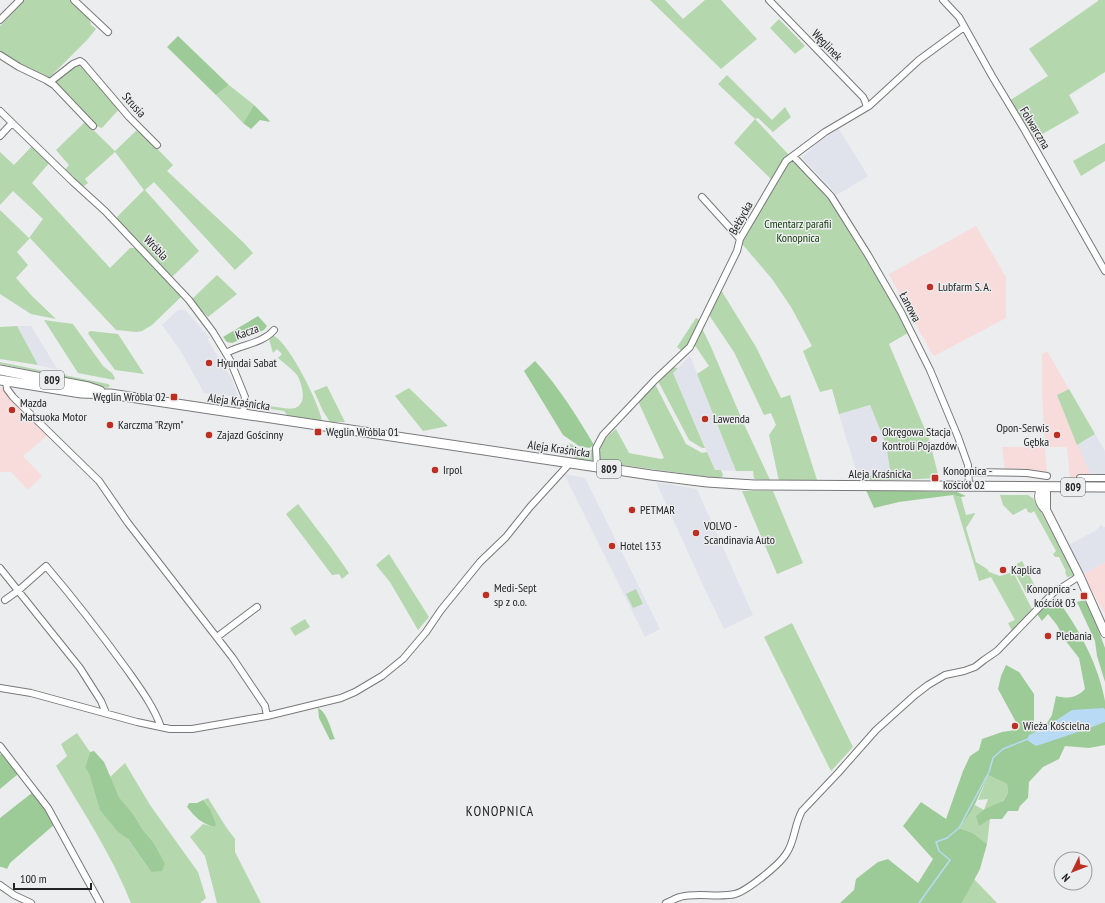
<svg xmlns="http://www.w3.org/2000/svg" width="1105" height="903" viewBox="0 0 1105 903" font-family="'PT Sans Narrow',sans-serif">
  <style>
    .built { fill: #e1e3ec }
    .industrial { fill: #f7dcdb }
    .green { fill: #b4d7ae }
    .forest { fill: #9dcb97 }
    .water { fill: #b8daf5 }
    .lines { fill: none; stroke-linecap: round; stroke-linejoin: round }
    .stream { stroke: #b8daf5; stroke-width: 1.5 }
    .street-casing { stroke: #79797b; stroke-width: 8 }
    .secondary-casing { stroke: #79797b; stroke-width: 10 }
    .primary-casing { stroke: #79797b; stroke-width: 11 }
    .street { stroke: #fff; stroke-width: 6 }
    .secondary { stroke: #fff; stroke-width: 8 }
    .primary { stroke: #fff; stroke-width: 9 }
    .poi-dot { fill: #bd2f23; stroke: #ecedee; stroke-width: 1.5 }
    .labels { text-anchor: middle; stroke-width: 3; stroke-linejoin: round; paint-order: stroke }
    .shield { fill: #ecedee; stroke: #5f6061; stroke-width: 1 }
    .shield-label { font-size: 11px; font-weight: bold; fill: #232324 }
    .street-label { font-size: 12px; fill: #232324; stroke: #ecedee }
    .park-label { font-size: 12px; fill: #0d3b07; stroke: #ecedee }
    .poi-label { font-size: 12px; fill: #232324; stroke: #ecedee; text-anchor: start }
    .quarter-label { font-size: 14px; letter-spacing: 1px; fill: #232324; stroke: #ecedee }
  </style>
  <rect width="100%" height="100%" fill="#ecedee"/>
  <!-- built -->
  <path class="built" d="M839,129l29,47 -31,19 -35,-37 15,-15z
    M178,310h7l25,28 -3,1 25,40 6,18 -34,-4 -22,-40 -20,-28z
    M17,326h14l27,44 -20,-5z
    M690,356l46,115 -21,-1 -42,-97z
    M870,405l16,39 4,26 -12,1 -9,6h-11l-19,-63z
    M1095,434l10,17v24l-15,-1 -13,-29z
    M564,474l21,4 75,151 -15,8z
    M656,482l41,7 56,126 -29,14 -22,-46z
    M1101,524l2,3h2v35l-22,13 -15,-30 29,-15z"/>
  <!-- industrial -->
  <path class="industrial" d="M976,226l30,51v41l-72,38 -2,-3h-1l-7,-15h-1l-34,-64z
    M1047,351l22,38 -12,6 33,79 -20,4 -3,-31h-22l2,26 -42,-2 -3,-24h43l-3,-56v-37z
    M0,387l49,47 -26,22 19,20 -14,14 -17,-18h-11z
    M1105,562v52l-22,-39z"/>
  <!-- green -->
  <path class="green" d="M25,0h44l20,17 2,8 5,4 -9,11 -39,39 -34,-16 -14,-10v-27z
    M650,0h15l18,19 22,-19h16l36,39 -36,30z
    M1098,0h7v72l-36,23 10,18 -47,27 -23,-39 39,-25 -19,-27 69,-48z
    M779,19l26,27 -10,8 -25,-26z
    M78,64l4,1 38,43 -18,20c-13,-2 -39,-35 -49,-46z
    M727,75l45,45 13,-13 6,10 -18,15 -15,-14 -3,1 35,37 -17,25 -39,-38 21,-24 -37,-35z
    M229,85l25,20 -11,18 -27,-28z
    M85,122l30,29 23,-22 35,36 -6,6 77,72 9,10 -18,17 -81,-88 -9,8 54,61 -26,25 -2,1 -55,-58 3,-4 25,-25 -29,-38 -30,27 3,4 -4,3 -5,-2 -15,-13 5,-6 -13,-15z
    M1105,143v18l-24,15 -8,-15z
    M33,145l17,17 -18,21 78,85 20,-20h8l44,48 -30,29 -10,6 -5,1 -21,-2 -86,-92 -13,14 11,13 -12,13 16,18 24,23 -25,-5 -31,-20v-84l29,28 14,-19 -30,-28 -13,14v-53l14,13z
    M793,160l36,38 59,98 20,37 -19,11 40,95 10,39 -67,3 -3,-2 1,-3 4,-2 4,-3 12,-1 -4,-26 -16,-39 -31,9 -7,-25 -12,3 -17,-41 9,-5 -21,-39 -19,-28 -29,-34 -1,-6 48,-78z
    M217,275l20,19 -29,23 -17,-17z
    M721,290l35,57 25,51 9,-3 28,88 -39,-2 -10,-46 7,-10 -5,-12 -7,2 -30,-63 -25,-37z
    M696,318l4,2c-5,12 -9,22 -18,31l-5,-4z
    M44,320l29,4 30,42 9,7 3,5 -1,2 -36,-7z
    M17,326l21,39 -38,-6v-32z
    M702,328l9,19 32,75 27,58 -16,-1 -1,-8h-17l-39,-97 12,-8 -15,-22z
    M90,331l28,3 26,40 -29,-4 -26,-35 -1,-2z
    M274,336c15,7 46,69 48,85l-34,-5 -4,-5 -14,-2v-3c8,1 18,4 25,2 13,-4 7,-25 2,-33 -5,-6 -13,-12 -19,-17l4,-4 -5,-5 -4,4 -4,-14z
    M0,362l108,22 2,2 -3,2 -33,-9 -74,-15z
    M673,367l5,1 -5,5 32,75h-3l-13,-8 -31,-59z
    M655,384l31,60 16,9 5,-1 8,18h6l2,5 -1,2 -5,1 -116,-16c-7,-16 4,-23 15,-33l13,24 32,6 3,-1 -26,-57z
    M327,386l18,36h-15l-7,-11 -9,-20z
    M409,388l39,38 -25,5 -28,-35z
    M1069,389l26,45 -18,11 -20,-50z
    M569,443l12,7h13l1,8c-5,7 -12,3 -20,1z
    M742,491h31l30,72 -26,11z
    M953,495l8,2 5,18 9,-2v1l-9,14 10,34 11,7 2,3 11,4 13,-4 19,37 -20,22 -4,-8 7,-3 -24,-43 -12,4z
    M1000,495h28l6,4 40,75 -1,2 -6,1 -2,-5 1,-1 -7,-14h-4l-2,-3 3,-3 -22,-40 -3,2 -3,-1 -2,-4 -13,7 -10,-10z
    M298,504l32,42 19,27 -7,6 -3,-5 -7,1 -46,-61z
    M389,554l40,63 -11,13 -28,-48 -14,-17z
    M1022,561l14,27 -8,6 -2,-1 -14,-26z
    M636,589l7,15 -10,4 -7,-14z
    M305,619l5,8 -15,9 -5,-8z
    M792,623l61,124 -22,24 -67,-134z
    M77,733l13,19 -5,15 5,9 37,62 24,34 14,-9 -11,-20 -11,-13 -9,-15 -15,-18 -9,-20 15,-14 25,42 48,67 8,26 -6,5h-69c-19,-48 -49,-93 -75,-137l11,-10 -6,-12z
    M988,775l19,9 1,9 -18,26 -3,25 -14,-11 -14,-5 13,-17 3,-6 9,5 4,-11 -10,1z
    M208,798l18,29 9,12v13l26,51h-44l-12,-47 -15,-19 13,-13 11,3 -7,-23 -4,-4z
    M974,879l23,24h-35z"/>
  <!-- forest -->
  <path class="forest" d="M178,36l51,49 -13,10 -49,-48z
    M254,105l15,15 1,2 -10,-2 -9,9 -8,-6z
    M258,316l9,10 -3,4 -32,13 -5,-1 -4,-5z
    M535,361c23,25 42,55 59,84l-5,3 -10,-2 -16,-11 -39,-64z
    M866,490l91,2 9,4 -5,1 -8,-2 -54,7 -25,6z
    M1056,598c23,30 42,66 49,103 0,14 0,30 0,44l-16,3 -24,-2 -6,13 -16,8 -14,15 -1,16 -8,8 -2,5h-10l-6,8h-12l-11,7 -3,-10 9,-7 18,-8 5,-8 -1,-9 -19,-9 -16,36 -13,17 14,5 14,11 -7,25 -18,34h-122l14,-13 2,-11 22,-17 10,-3 30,24 15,-24 -30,-33 18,-24 25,17 17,-48 7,-15 9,-6 3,-11 20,-7 13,-2 2,-6 -19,-35 3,-13 5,-11 13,7 15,22v33l10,1 8,-13 4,-19c11,3 21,2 29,-7l-6,-31 -14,-18 -8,-15 -9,-11 -6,7 -5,-7z
    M1084,600l7,11 14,37v34l-8,-26 -2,-15 -18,-39z
    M318,708c9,4 13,22 17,31l-5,1 -11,-22z
    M94,751l10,11 15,35 15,18 9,15 11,13 11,20 -3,8 -11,1 -23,-33 -10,-7 -18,-22 -10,-34 -5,-9 5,-15z
    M2,752l16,22 -18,15v-34z
    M33,792l10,11 12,21 -45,39 -3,6 -5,-2h-2v-49z
    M203,800c7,7 10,16 13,25l-2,2c-13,-4 -18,-9 -27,-20l2,-4h8z"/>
  <!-- water -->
  <path class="water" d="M1104,708l1,2v12l-6,1 -18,8 -45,15 -9,-6 2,-5 17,-8 26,-17z"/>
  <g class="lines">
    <!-- stream -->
    <path class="stream" d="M1081,731l24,-10
      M919,903l31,-43 -11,-9 -3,-9 11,-4 12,-10 30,-56 4,-14 10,-9 25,-10"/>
    <!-- street casing -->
    <g class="street-casing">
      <path id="street" d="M74,0l34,32
        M769,0l94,97 2,4 2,6
        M943,0l16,17 33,59 32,53 81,142
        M0,20l20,-20
        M0,55l19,12 27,13 8,5 39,41
        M50,82l23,-18 7,-3 3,2 46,54 28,28
        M0,111l72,70 33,30 84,89 24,32 17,28 15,37 -2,17
        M0,136l12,-13
        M794,157l37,39 37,59 33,57 29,58 28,67 10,28 1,21
        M702,197l38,42
        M226,353c16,-9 36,-9 48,-23
        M6,381l1,8 6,8 86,84 29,42 104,134 33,49 2,10
        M597,467l-1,-19 7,-13 52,-55 35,-33 47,-96 3,-12 46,-78 39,-29 44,-26 50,-46 45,-33
        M969,472l58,1 20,3
        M1080,487v-9h25
        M0,568l80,100 21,33 5,12
        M5,600l14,-10 27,-24c29,34 56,69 82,105 12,17 26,36 33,56
        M217,637l40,-30
        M0,688l31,5 106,29 33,7h22l75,-13 74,-18 14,-6 27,-16 21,-17 23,-27 15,-22 39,-48 26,-25 24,-30 40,-44
        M0,746l48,62 52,95
        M0,885l14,10 17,8
        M666,903c5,-2 10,-5 14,-6 17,-5 38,1 55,-3 12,-3 44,-29 51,-40 9,-12 8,-29 16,-43l36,-38 38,-43 39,-35 13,-10 17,-10 19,-4 11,-4 9,-7 13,-9 56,-58 22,-14 4,-4"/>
    </g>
    <!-- secondary casing -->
    <g class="secondary-casing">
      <path id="secondary" d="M1046,510v-18l-4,-5c-5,8 -3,16 4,23l33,65 26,58"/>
    </g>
    <!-- primary casing -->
    <g class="primary-casing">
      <path id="primary" d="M0,370l88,17 12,4
        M0,380l81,13 29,1 541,81 56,7 47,3 351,2"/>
    </g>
    <!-- street -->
    <use href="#street" class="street"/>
    <!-- secondary -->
    <use href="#secondary" class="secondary"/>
    <!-- primary -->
    <use href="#primary" class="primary"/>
  </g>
  <!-- markers -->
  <g class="poi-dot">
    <circle cx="930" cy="287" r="4"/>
    <circle cx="209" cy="363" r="4"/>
    <rect x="170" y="393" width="8" height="8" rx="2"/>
    <circle cx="12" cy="410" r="4"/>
    <circle cx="705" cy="419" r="4"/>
    <circle cx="110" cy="425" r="4"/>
    <rect x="314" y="428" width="8" height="8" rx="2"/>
    <circle cx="209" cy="435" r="4"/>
    <circle cx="1057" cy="435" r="4"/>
    <circle cx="874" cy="439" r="4"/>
    <circle cx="435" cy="470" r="4"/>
    <rect x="931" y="474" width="8" height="8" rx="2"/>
    <circle cx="632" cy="510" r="4"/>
    <circle cx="696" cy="533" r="4"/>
    <circle cx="612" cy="546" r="4"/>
    <circle cx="1003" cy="570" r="4"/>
    <circle cx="486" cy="595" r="4"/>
    <rect x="1080" y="592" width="8" height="8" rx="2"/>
    <circle cx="1048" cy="636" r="4"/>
    <circle cx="1015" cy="726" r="4"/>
  </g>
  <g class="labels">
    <!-- shield labels -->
    <g class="shield">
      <rect x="40" y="371" width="24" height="18" rx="3"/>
      <rect x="597" y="460" width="24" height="18" rx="3"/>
      <rect x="1061" y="478" width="24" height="18" rx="3"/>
    </g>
    <g class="shield-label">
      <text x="52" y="384">809</text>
      <text x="609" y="473">809</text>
      <text x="1073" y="491">809</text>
    </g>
    <!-- street labels -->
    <g class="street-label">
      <text transform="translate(827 45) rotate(46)" y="4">Węglinek</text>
      <text transform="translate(134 105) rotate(48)" y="4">Strusia</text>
      <text transform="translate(1035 128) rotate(59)" y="4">Folwarczna</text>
      <text transform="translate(741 218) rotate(-61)" y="4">Bełżycka</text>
      <text transform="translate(156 248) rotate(46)" y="4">Wróbla</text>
      <text transform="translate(910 307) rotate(62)" y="4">Łanowa</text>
      <text transform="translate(247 332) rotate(-20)" y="4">Kacza</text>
      <text transform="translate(239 402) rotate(8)" y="4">Aleja Kraśnicka</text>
      <text transform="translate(559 449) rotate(8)" y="4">Aleja Kraśnicka</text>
      <text x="880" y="478">Aleja Kraśnicka</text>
    </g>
    <!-- park labels -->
    <g class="park-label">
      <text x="798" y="228">Cmentarz parafii<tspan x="798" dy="14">Konopnica</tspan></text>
    </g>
    <!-- poi labels -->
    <g class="poi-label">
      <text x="938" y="291">Lubfarm S. A.</text>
      <text x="217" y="367">Hyundai Sabat</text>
      <text x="166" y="401" text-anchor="end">Węglin Wróbla 02</text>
      <text x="20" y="407">Mazda<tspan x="20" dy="14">Matsuoka Motor</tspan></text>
      <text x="713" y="423">Lawenda</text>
      <text x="118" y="429">Karczma "Rzym"</text>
      <text x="1049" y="432" text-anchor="end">Opon-Serwis<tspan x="1049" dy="14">Gębka</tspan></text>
      <text x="326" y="436">Węglin Wróbla 01</text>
      <text x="882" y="436">Okręgowa Stacja<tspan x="882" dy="14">Kontroli Pojazdów</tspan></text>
      <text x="217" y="439">Zajazd Gościnny</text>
      <text x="443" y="474">Irpol</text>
      <text x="943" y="475">Konopnica -<tspan x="943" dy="14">kościół 02</tspan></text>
      <text x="640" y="514">PETMAR</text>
      <text x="704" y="530">VOLVO -<tspan x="704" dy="14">Scandinavia Auto</tspan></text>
      <text x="620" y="550">Hotel 133</text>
      <text x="1011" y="574">Kaplica</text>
      <text x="494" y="592">Medi-Sept<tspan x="494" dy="14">sp z o.o.</tspan></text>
      <text x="1076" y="593" text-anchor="end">Konopnica -<tspan x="1076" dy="14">kościół 03</tspan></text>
      <text x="1056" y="640">Plebania</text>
      <text x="1023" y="730">Wieża Kościelna</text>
    </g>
    <!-- quarter labels -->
    <g class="quarter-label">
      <text x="500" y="816">KONOPNICA</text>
    </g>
  </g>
  <!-- north arrow -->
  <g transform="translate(1073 871) rotate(227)"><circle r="19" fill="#ecedee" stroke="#9c9c9d"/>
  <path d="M0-3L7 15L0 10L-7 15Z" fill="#bd2f23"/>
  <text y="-6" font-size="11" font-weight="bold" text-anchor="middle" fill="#232324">N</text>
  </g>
  <!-- scale -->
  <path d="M14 883v6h77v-6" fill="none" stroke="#232324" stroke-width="2"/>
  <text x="20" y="883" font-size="12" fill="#232324" stroke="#ecedee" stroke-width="3" paint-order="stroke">100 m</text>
</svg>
